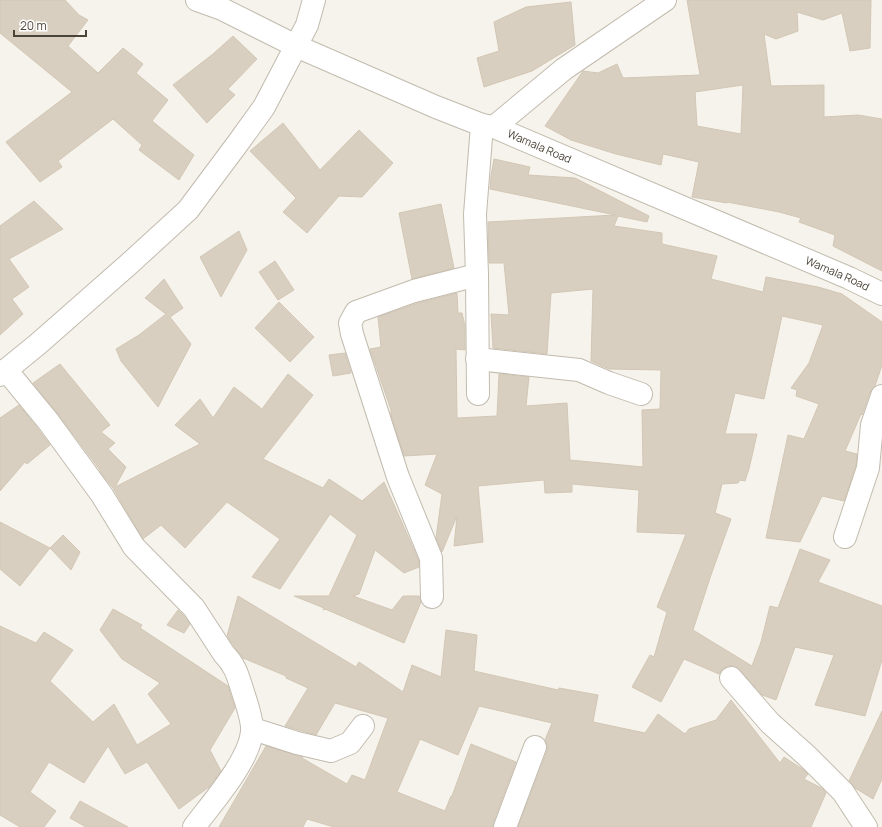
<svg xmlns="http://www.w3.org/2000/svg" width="882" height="827" viewBox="0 0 882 827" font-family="Manrope,sans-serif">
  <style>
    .building { fill: #d8cfc1; stroke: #d3c7b4; fill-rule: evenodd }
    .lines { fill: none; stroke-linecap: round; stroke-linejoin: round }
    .street-casing { stroke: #c2bbae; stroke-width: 24 }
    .street { stroke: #fff; stroke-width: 22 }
    .labels { text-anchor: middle; stroke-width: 4; stroke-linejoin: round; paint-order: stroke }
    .street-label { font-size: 11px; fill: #4b4439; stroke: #fff }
  </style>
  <rect width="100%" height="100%" fill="#f6f3ec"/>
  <!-- building -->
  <path class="building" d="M0,0h65l14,15 9,5 -20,26 30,27 25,-25 20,16 -7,9 32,27 -16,21 42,34 -15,25 -40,-30 3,-5 -29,-26 -55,42 4,6 -22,15 -34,-40 66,-50 -72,-59z
    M687,0h184l-1,48 -20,3 -8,-38 -19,7 -26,-8 1,19 -22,8 -12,-5 7,52 53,-1v32l34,-2 24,4v152l-49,-25 2,-11 -36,-13 2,-4 -22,-6 -52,-10v1l-35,-6 7,-35 -36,-8 -2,11 -45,-11 -45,-14 -26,-14 38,-55 15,2 19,-9 6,14 77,-3zM743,85l-2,49 -44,-8 -2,-34z
    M571,2l4,43 -43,26 -48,16 -7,-29 22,-7 -5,-29 32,-15z
    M233,36l24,23 -29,30 7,6 -28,28 -34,-38 40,-31z
    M283,123l37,47 39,-40 34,33 -31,34 -23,-1 -32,37 -24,-21 13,-14 -46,-47z
    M494,159l36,8 -2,8 47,3 74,38 -2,6 -29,-6 -4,10 48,7v11l55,12 -6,23 52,13 3,-15 52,10 24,7 40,28v43l-7,21 -5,6 -8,23 -1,-1 -16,37 12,3 -1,11 -12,36 -22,-5 -22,46 -34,-4 22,-103 16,4 15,-35 -23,-8 1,-6 -6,-2 18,-25 14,-38 -41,-9 -18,83 -29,-6 -10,41h32l-8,35 -4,12 -5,-1 -2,3 -16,1 -7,29 16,6 -20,56 -18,55 59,36 9,-24 9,-36 8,2 22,-59 30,11 -12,22 64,24v54l-17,56 -50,-11 19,-50 -39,-8 -19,53 -14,-5 -22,-25 -5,-4h-7l-5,3 -4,5 -35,-15 -23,43 -29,-15 18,-32 4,2 13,-45 -10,-5 29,-73 -49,-2 2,-42 -67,-6v8l-27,1 -1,-13 -66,6 5,56 -29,4 3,-30 -15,36 -6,-14 6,-44 -17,-9 12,-31 -33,2 -13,-41v-5l-21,-61 11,-2 -3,-30 40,-14 39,-10 1,20h4l3,13v24l-9,-1 1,69 40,-2 2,-42 30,3 -3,29 41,-3 3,57 73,7 -1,-57 18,-1 1,-39 -52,-1 -18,-8 2,-72 -42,4 -4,61 -54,-6 -2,-34 18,1 -5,-52h-15l-1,-41 127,-7 -125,-26 1,-13z
    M34,201l29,28 -54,30 20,28 -17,12 11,15 -23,21v-109z
    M441,204l13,64 -42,11 -13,-66z
    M239,231l8,19 -26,47 -21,-40z
    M275,261l19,29 -16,10 -19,-28z
    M164,279l19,29 -13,9 21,27 -33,63 -37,-46 -5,-12 23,-14 27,-21 -21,-16z
    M279,302l35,35 -24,25 -35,-34z
    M345,353l6,20 -18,3 -4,-21z
    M60,364l50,61 -9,7 14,11 -7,6 18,18 -11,20 85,-43 -25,-19 25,-26 13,19 21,-31 28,22 26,-35 25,21 -50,64 60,29 6,-9 33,22 22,-19 35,79v6l-15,6 -29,-23 -16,44 -6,2 39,14 11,-14h16l2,6 -17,41 -79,-34 -2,1 1,-2 -30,-12h35l28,-61 -27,-21 -50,75 -28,-12 28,-38 -53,-37 -42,46 -24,-23 -18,14 -30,-51 -12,-15 -1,-3 -42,-56 -25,-31z
    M19,405l19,24 12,16 -23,19 -2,-2 -25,29v-73z
    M0,522l50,26 -30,38 -20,-17z
    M63,535l17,17 -9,18 -21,-22z
    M238,596l118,71 3,-5 44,30 9,-27 29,12 5,-47 31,5 -3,36 84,19 1,-2 39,7 -5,27 52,11 13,-19 27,20 4,-5 27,-9 15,-20 49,63 4,-6 20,13 4,4 -4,5 19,10 3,4 -15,34h-293l29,-76v-6l-2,-5 7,-17 -73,-17 -21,49 -38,-16 -23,53 48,19 6,-15h1l19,-52 45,18 -23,61v4h-159l-27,-8 -4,8h-84l47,-81 37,11 -1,1 45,26 5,-9 13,5 23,-62 -53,-15 -19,32 -31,-9 23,-38 -22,-10v-2l-43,-18 -9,-12 -7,-10z
    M113,609l29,16 -2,3 88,58 7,22 -25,42 11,21 -12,16 -30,22 -32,-47 -22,12 -17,-28 -24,37 -35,-21 -19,30 26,19 -12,16h-24l-20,-12v-189l36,17 8,-11 29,18 -23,31 43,41 21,-18 23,41 34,-21 -23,-30 12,-11 -38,-24 -22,-29z
    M178,610l6,6 6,8 -6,9 -17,-8z
    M882,711v68l-9,20 -18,-11 -6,-7z
    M80,801l48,26h-42l-16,-9z"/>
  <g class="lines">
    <!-- street casing -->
    <g class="street-casing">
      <g id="street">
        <path id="s1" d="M197,0l25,9 74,37 140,61 46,18 12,2 355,151 33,16"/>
        <path d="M494,127l70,-58 101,-69"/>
        <path d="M477,359l102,11 30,13 32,11"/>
        <path d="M6,370l42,51 54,74 32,52 60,61 30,46c12,12 14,23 19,38 3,10 10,29 9,39 -2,29 -40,72 -58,96"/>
        <path d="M0,375l38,-31 91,-80 59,-54 50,-67 26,-36 43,-82 7,-25"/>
        <path d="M478,394l-1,-119 -2,-61 7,-89"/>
        <path d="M845,537l23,-69 4,-43 10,-29"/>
        <path d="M432,597l-1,-39 -33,-81 -46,-143 -2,-11 6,-11 58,-21 63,-16"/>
        <path d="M731,678l39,45 37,33 36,36 23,35"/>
        <path d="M253,729l44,14 34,8 19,-8 13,-17"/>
        <path d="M505,827l30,-80"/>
      </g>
    </g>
    <!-- street -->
    <use href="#street" class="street"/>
  </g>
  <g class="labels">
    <!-- street labels -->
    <g class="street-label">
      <text dy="4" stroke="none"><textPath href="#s1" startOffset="373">Wamala Road</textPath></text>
      <text dy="4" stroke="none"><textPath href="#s1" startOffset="697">Wamala Road</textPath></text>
    </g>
  </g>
  <!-- scale -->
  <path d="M14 30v6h72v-6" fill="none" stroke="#4b4439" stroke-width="2"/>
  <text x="20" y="30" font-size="12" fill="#4b4439" stroke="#ffffff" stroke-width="3" paint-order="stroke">20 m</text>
</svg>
